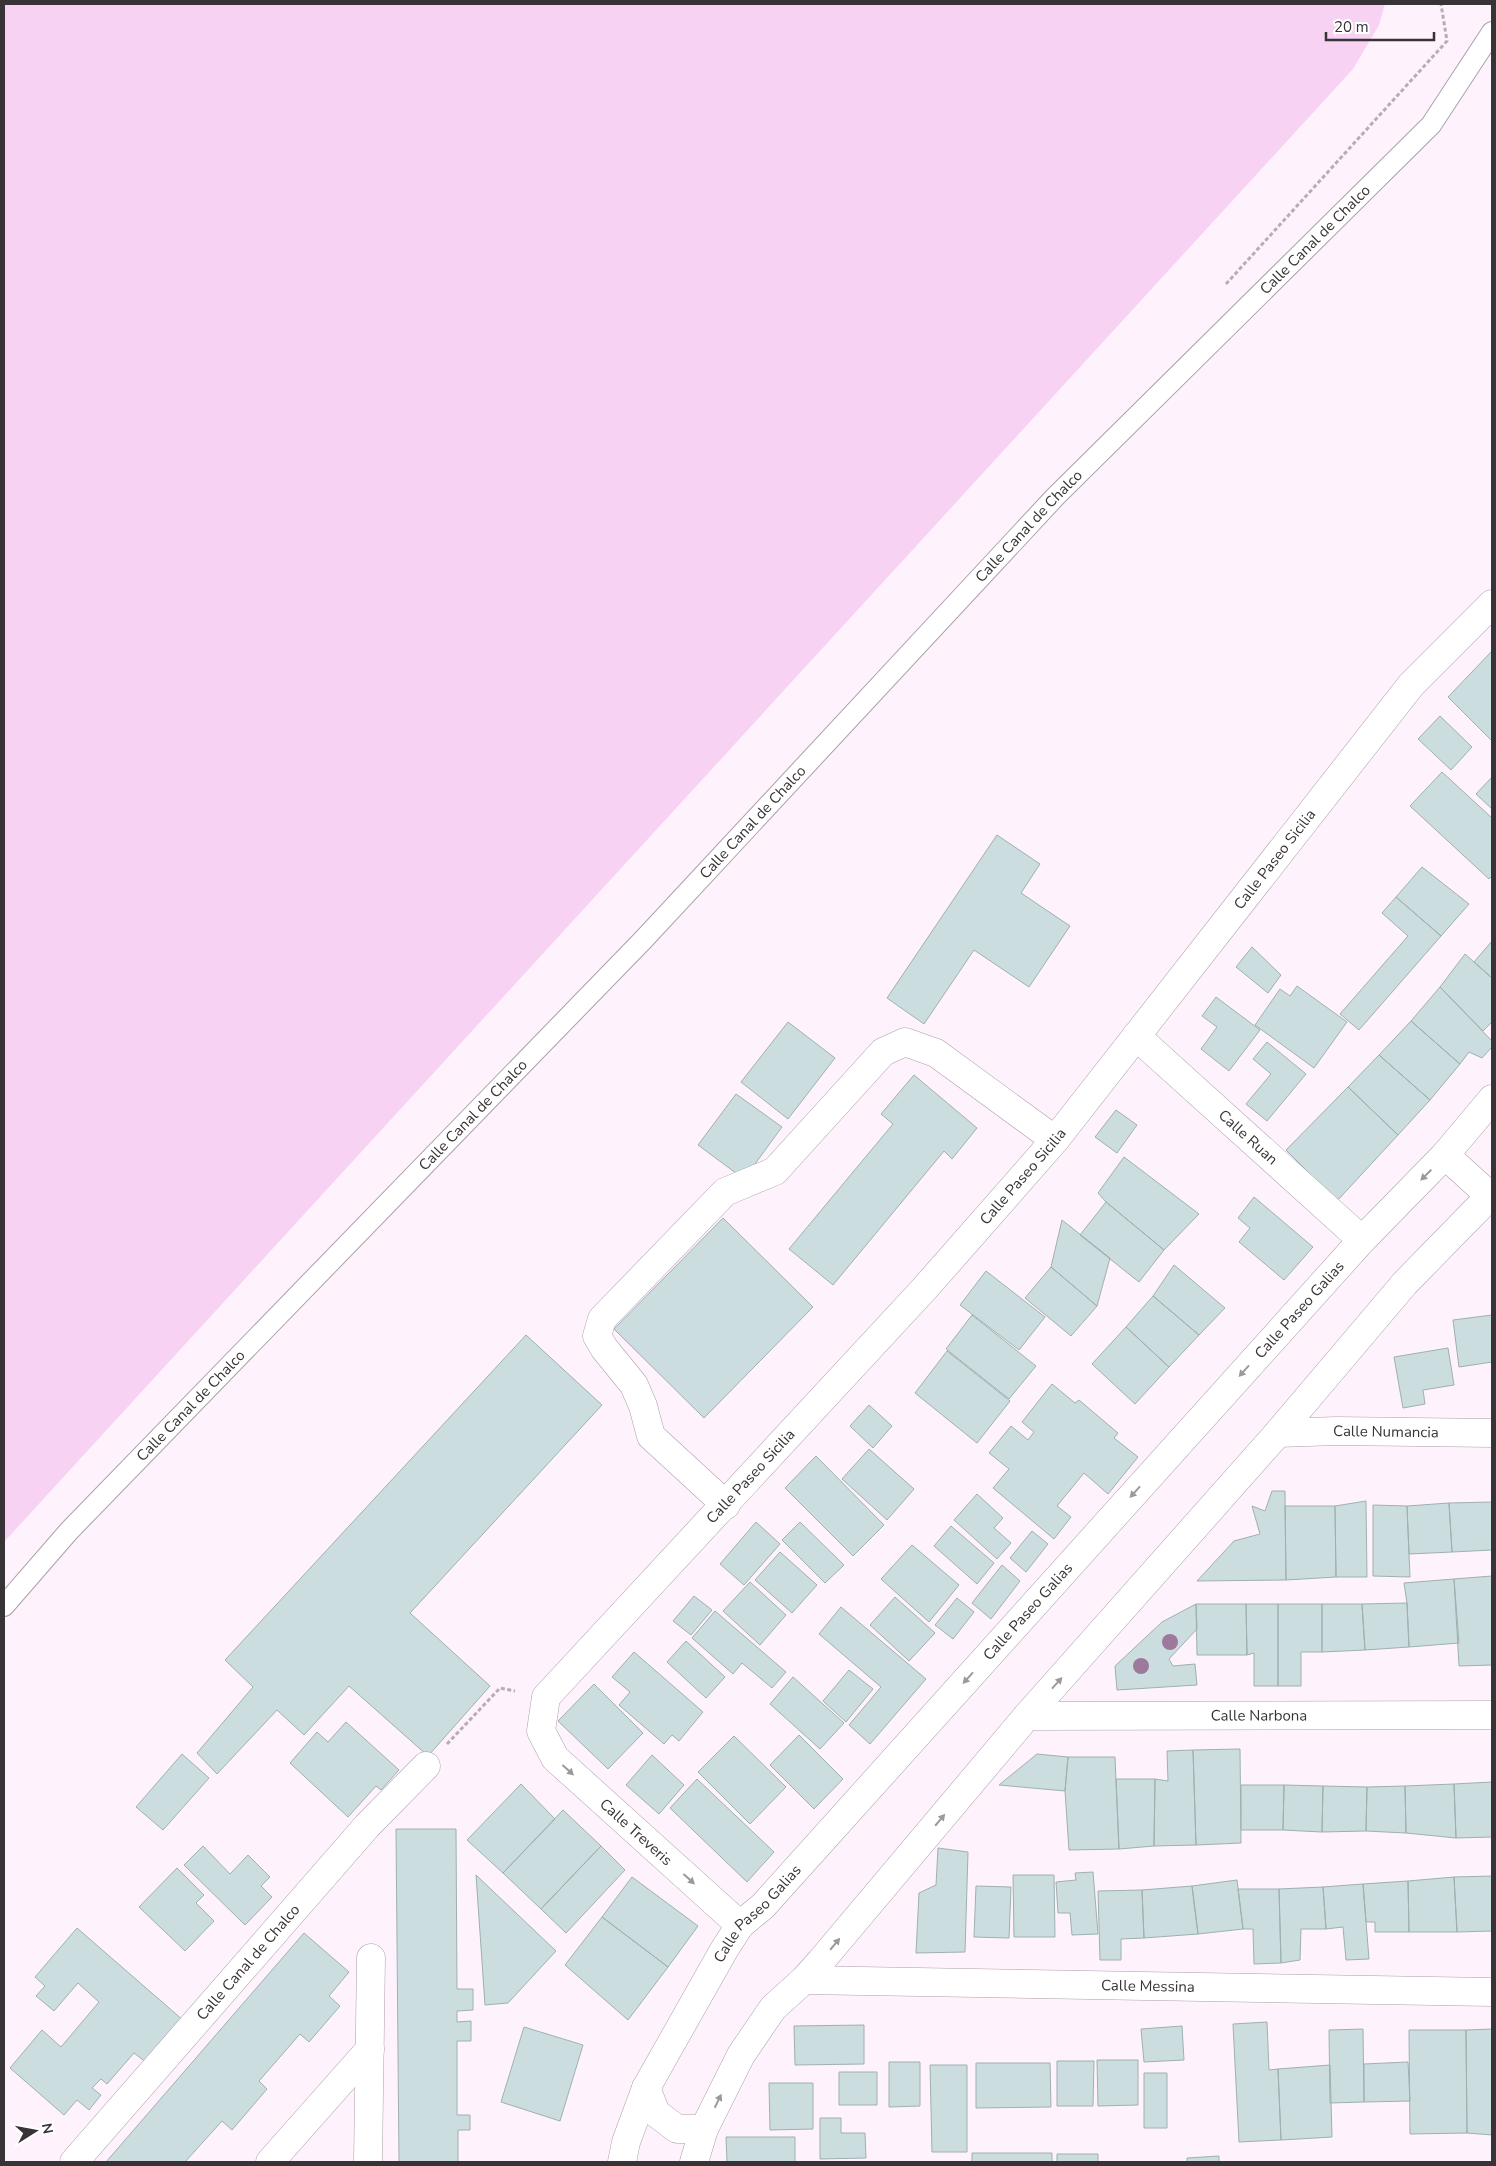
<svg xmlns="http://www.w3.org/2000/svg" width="1496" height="2166" viewBox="0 0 1496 2166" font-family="'Nunito Sans',sans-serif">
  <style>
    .green { fill: #f7d2f3 }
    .building { fill: #ccdddf; stroke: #9fb0b1 }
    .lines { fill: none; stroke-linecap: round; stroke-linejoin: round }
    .lane-casing { stroke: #aba0aa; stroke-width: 22 }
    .street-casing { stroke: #aba0aa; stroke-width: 29 }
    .path { stroke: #b6adb5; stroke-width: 3; stroke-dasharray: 4 2.5; stroke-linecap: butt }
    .lane { stroke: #fff; stroke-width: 20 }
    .street { stroke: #fff; stroke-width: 28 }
    .tree { fill: #9d799b }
    .oneway { fill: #9b999b }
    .labels { text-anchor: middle; stroke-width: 4; stroke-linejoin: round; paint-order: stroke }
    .street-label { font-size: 15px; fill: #373337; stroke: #fff }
  </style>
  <rect width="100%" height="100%" fill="#fef2fd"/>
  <!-- green -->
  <path class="green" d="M4,4h1381l-6,21 -26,44 -1349,1473z"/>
  <!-- building -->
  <path class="building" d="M1492,651v90l-44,-44z
    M1440,716l32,31 -21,23 -33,-31z
    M1442,772l50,46v58l-3,3 -79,-73z
    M1492,777v32l-16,-15z
    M997,835l43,29 -19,29 49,33 -41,61 -55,-37 -50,74 -37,-26z
    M1422,867l47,37 -28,32 -45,-39z
    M1396,897l45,39 -82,94 -19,-16 68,-78 -26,-23z
    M1492,941v37l-18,-16z
    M1252,947l29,28 -13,18 -32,-26z
    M1465,954l27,24v44l-9,9 -43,-44z
    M1297,986l50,36 -33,46 -59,-43 25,-36 10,7z
    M1440,987l52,54v6l-10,11 -13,-6 -9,12 -49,-43z
    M1216,997l44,33 -31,41 -28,-22 16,-22 -15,-11z
    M1411,1021l49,43 -30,36 -51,-45z
    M788,1022l47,36 -47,61 -47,-37z
    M1267,1042l39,32 -39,47 -21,-17 25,-30 -18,-15z
    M1379,1055l51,45 -32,35 -50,-48z
    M914,1075l63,53 -25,31 -8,-8 -111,134 -44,-36 104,-125 -12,-10z
    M1348,1087l50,48 -61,66 -51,-51z
    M736,1094l46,33 -38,52 -46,-34z
    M1116,1110l21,15 -20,28 -22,-16z
    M1124,1157l75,57 -35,36 -58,-48 -8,-9z
    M1254,1197l59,50 -29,33 -45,-38 11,-14 -12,-10z
    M1106,1202l58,48 -25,32 -59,-47z
    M723,1218l90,89 -109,111 -90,-89z
    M1062,1220l48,38 -13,48 -46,-39z
    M1174,1265l51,43 -26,27 -46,-39z
    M1051,1267l46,39 -26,30 -46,-38z
    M986,1271l59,46 -26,33 -59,-45z
    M1153,1296l46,39 -30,32 -43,-40z
    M972,1315l64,51 -27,33 -63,-50z
    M1492,1315v47l-33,5 -6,-47z
    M1126,1327l43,40 -34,37 -43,-40z
    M526,1335l76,70 -192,208 80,73 -62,70 -79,-70 -45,49 -27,-25 -60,64 -20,-21 56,-66 -28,-27z
    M1448,1348l6,37 -31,5 2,14 -22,4 -9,-51z
    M947,1351l63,50 -33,42 -62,-50z
    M1052,1384l23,19 4,-3 39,33 -4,5 24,19 -30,37 -24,-21 -27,33 14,11 -17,22 -61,-51 16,-19 -20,-16 22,-27 17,14 6,-8 -12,-10z
    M869,1405l23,21 -19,22 -23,-22z
    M869,1449l45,40 -27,31 -45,-41z
    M816,1456l68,69 -31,31 -68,-68z
    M1272,1491h13l1,89 -89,1 37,-40 26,-7 -8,-28 13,5z
    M977,1494l26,24 -9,10 17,15 -14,16 -43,-39z
    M1366,1501l1,76h-31l-1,-71z
    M1492,1502v48l-40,2 -3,-49z
    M1449,1503l3,49 -43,2 -2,-48z
    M1373,1505l34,1 3,71 -37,-1z
    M1285,1506h50l1,71 -50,3z
    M756,1522l24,22 -36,41 -24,-21z
    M800,1522l44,43 -19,18 -43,-43z
    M951,1526l43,37 -17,21 -43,-38z
    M1032,1531l16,13 -22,28 -16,-14z
    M912,1545l47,40 -30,37 -48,-43z
    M780,1552l37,33 -25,28 -37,-33z
    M1002,1565l18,16 -29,38 -19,-16z
    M1492,1576v89l-33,1 -5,-87z
    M1454,1579l5,64 -50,4 -2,-44 -3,-20z
    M750,1582l36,33 -26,30 -37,-34z
    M694,1596l18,14 -21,25 -18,-14z
    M895,1597l40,36 -26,28 -39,-36z
    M957,1598l17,14 -21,27 -18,-14z
    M1407,1603l2,44 -44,3 -3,-46z
    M1196,1604h50l1,51h-50z
    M1196,1604l1,25 -28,30 4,7 22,-2 2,21 -80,5 -2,-24 47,-44z
    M1246,1604h32v82h-24v-33l-7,2z
    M1278,1604h44v48h-21v34h-23z
    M1322,1604h40l3,46 -43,2z
    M841,1607l85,72 -56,65 -21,-19 32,-38 -62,-53z
    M715,1611l71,61 -14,16 -30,-25 -9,11 -41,-36z
    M686,1641l39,36 -19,21 -39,-36z
    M634,1652l69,60 -24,29 -7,-6 -8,9 -45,-39 11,-13 -18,-15z
    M849,1670l24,19 -27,33 -23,-21z
    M793,1677l51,46 -24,26 -50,-45z
    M594,1684l49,49 -35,36 -50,-48z
    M346,1722l53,48 -18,20 -5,-4 -28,31 -58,-54 27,-31 11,10z
    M799,1735l44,44 -29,30 -44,-44z
    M734,1736l52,51 -36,37 -52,-52z
    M1240,1749l1,94 -45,2 -3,-95z
    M1193,1750l3,95 -42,1 1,-67 13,2 -1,-30z
    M182,1754l27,24 -46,52 -27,-23z
    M1037,1754l31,3 -3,34 -66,-6z
    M652,1755l32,30 -25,29 -33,-29z
    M1068,1757h47l4,92 -50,1 -4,-59z
    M697,1779l77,73 -27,30 -77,-74z
    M1116,1779h39l-1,67 -35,3z
    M1492,1782v55l-36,1 -2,-54z
    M521,1784l34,35 -52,54 -36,-33z
    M1454,1784l2,54 -50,-5 -1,-47z
    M1241,1785h43l-1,45h-42z
    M1284,1785l39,1 -1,46 -39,-2z
    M1323,1786l44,1 -1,44 -44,1z
    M1405,1786l1,47 -40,-2 1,-44z
    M563,1810l38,36 -60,63 -38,-36z
    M396,1829h60l1,160h16v21l-16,1v11l14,-1v20h-14v74h13v15h-12v32h-59z
    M203,1846l27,28 18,-19 22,22 -9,9 11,11 -27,28 -61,-60z
    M601,1846l24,24 -59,63 -25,-24z
    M938,1848l30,4 -3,100 -49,1 3,-60 17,-8z
    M177,1868l27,27 -8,8 18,18 -29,30 -46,-44z
    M1093,1872l5,62 -26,1 -2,-22h-12l-2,-31 20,-2 -1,-7z
    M476,1875l80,76 -48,52 -23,2z
    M1013,1875h41l1,62h-41z
    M1492,1876v55l-35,1 -3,-55z
    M632,1877l66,49 -30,41 -66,-50z
    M1454,1877l3,55h-48l-1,-51z
    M1237,1880l6,49 -45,5 -6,-48z
    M1408,1881l1,51h-34v-10h-9l-3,-38z
    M1363,1884l6,75 -23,1 -3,-33 -17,2 -3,-42z
    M976,1886l35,1 -2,51 -35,-1z
    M1192,1886l6,48 -54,4 -2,-48z
    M1323,1887l3,42h-25l-1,31 -19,3 -2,-74z
    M1238,1889h41l2,74 -27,1 -1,-35h-10z
    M1142,1890l2,48 -23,1v21h-21l-2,-69z
    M602,1917l66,50 -40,53 -63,-55z
    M77,1928l107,93 -37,42 -13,-10 -27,31 -6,-5 -9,9 9,7 -12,15 -12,-10 -13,15 -54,-47 32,-38 19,17 38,-45 -21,-19 -24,28 -18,-15 9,-10 -10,-9z
    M304,1933l45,39 -20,24 11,10 -31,36 -9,-8 -41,47 8,8 -35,41 -10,-9 -37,41h-79z
    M1267,2022l2,48 9,-1 3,71 -42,2 -6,-118z
    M864,2025v39l-69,1 -1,-39z
    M1182,2026l2,34 -40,2 -3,-33z
    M524,2027l59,18 -23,76 -59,-19z
    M1363,2029l1,73 -34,1 -1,-73z
    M1492,2029v106l-25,-2 -1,-103z
    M1409,2030h57l1,103 -57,1z
    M1097,2060h41v45l-40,1z
    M1057,2061h37l-1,45h-36z
    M889,2062h31v44l-31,1z
    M1408,2062l2,39 -46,1v-38z
    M976,2063h74l1,44 -75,1z
    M930,2065h37v87h-35z
    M1330,2065l2,72 -51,3 -3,-71z
    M839,2072h38v33h-38z
    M1144,2073h23v55h-23z
    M769,2083h44v46l-43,1z
    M820,2118h21v15h24l1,25 -46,1z
    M726,2137h69v25h-68z
    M972,2153h80v9h-80z
    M1057,2154h41v8h-41z
    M1219,2156v6h-32v-4z"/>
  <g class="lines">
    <!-- lane casing -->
    <g class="lane-casing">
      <g id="lane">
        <path id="s1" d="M4,1606l65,-75 575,-592 411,-442 376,-372 61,-93"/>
      </g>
    </g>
    <!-- street casing -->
    <g class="street-casing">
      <g id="street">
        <path id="s2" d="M1136,1036l226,204"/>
        <path d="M1445,1155l45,41"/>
        <path id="s3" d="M1278,1433l58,-2 156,2"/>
        <path d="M726,1505l-75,-69 -8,-30 -9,-21 -30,-37 -7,-12 5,-17 123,-127 50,-21 108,-119 22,-10 31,11 119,87"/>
        <path id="s4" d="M1027,1716l465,-1"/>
        <path id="s5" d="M740,1925l-185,-167 -14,-27 5,-34 380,-410 129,-147 356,-455 81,-81"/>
        <path id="s6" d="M804,1980l688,12"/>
        <path d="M646,2088l10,25 21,16h27"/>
        <path id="s7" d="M74,2162l293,-336 59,-60"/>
        <path d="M270,2162l100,-113"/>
        <path d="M368,2162l3,-204"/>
        <path id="s8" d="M622,2162l4,-20 20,-54 78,-138 16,-25 23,-19 599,-666 83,-85 47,-56"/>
        <path d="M694,2162l10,-33 37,-74 32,-47 31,-28 17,-19 206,-245 251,-283 127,-150 87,-89"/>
      </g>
    </g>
    <!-- path -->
    <path class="path" d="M1226,284l221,-243 -6,-37
      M447,1744l53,-56 15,3"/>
    <!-- lane -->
    <use href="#lane" class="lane"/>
    <!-- street -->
    <use href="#street" class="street"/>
  </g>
  <!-- trees -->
  <g class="tree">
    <circle cx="1170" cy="1642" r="8"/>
    <circle cx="1141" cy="1666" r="8"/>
  </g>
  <!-- one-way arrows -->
  <defs><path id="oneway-solid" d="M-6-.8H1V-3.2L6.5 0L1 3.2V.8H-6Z" transform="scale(1.25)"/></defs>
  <g class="oneway">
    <use href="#oneway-solid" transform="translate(1426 1175) rotate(135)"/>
    <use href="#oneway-solid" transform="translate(1244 1371) rotate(132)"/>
    <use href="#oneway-solid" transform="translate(1135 1492) rotate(132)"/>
    <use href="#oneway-solid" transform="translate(968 1678) rotate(132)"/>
    <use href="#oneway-solid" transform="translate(1057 1683) rotate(-48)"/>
    <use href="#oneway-solid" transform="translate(568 1770) rotate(42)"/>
    <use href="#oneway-solid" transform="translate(940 1820) rotate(-50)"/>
    <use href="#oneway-solid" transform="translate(689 1879) rotate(42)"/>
    <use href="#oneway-solid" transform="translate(835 1944) rotate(-50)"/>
    <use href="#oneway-solid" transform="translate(718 2101) rotate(-64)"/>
  </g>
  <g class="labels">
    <!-- street labels -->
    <g class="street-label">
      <text dy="5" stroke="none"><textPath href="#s1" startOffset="1894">Calle Canal de Chalco</textPath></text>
      <text dy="5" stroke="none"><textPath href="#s1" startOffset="1489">Calle Canal de Chalco</textPath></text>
      <text dy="5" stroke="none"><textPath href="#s1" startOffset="1084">Calle Canal de Chalco</textPath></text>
      <text dy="5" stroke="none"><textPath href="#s5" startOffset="1425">Calle Paseo Sicilia</textPath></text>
      <text dy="5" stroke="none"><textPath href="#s1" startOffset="679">Calle Canal de Chalco</textPath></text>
      <text dy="5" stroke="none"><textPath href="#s2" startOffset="151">Calle Ruan</textPath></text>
      <text dy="5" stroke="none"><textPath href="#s5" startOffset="1020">Calle Paseo Sicilia</textPath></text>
      <text dy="5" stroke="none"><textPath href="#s8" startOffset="1098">Calle Paseo Galias</textPath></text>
      <text dy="5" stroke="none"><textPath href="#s1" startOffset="274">Calle Canal de Chalco</textPath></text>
      <text dy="5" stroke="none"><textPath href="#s3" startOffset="108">Calle Numancia</textPath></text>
      <text dy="5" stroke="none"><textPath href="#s5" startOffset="615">Calle Paseo Sicilia</textPath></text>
      <text dy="5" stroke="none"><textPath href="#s8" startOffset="692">Calle Paseo Galias</textPath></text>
      <text dy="5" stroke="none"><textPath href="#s4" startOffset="232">Calle Narbona</textPath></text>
      <text transform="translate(636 1832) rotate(42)" y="5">Calle Treveris</text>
      <text dy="5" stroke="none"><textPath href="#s8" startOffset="286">Calle Paseo Galias</textPath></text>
      <text dy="5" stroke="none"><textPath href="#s7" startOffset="265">Calle Canal de Chalco</textPath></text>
      <text dy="5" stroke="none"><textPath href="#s6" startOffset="344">Calle Messina</textPath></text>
    </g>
  </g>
  <!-- border -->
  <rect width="1496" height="2166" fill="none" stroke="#373337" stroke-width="10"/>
  <!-- north arrow -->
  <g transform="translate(35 2131) rotate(79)" stroke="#ffffff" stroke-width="4" paint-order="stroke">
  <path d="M0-4L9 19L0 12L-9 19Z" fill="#373337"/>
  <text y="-8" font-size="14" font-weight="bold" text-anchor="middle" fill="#373337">N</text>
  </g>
  <!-- scale -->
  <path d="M1326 32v8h108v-8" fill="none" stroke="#373337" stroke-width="2.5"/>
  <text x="1334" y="32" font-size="15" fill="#373337" stroke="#ffffff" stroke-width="4" paint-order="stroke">20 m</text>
</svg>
